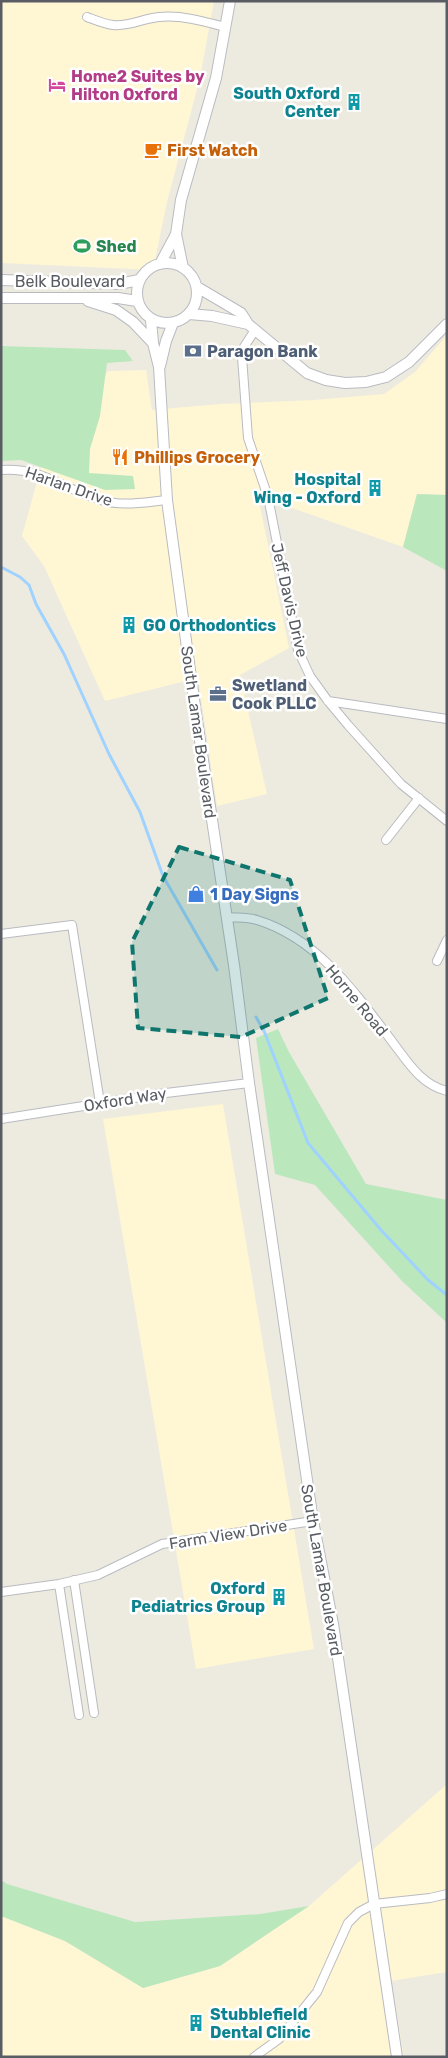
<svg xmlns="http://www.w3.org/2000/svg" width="448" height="2058" viewBox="0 0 448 2058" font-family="Rubik,sans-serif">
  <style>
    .commercial { fill: #fff6d4 }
    .green { fill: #bbe7bc }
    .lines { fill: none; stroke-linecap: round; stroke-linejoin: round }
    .stream { stroke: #9fd2ff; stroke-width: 3 }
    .minor-casing { stroke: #b9bbc1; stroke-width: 10 }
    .tertiary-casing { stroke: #b9bbc1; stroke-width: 12 }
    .minor { stroke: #fff; stroke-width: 8 }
    .tertiary { stroke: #fff; stroke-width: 10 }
    .marked { fill: #0f766e; fill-opacity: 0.2; stroke: #0f766e; stroke-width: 4; stroke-dasharray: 10 6; stroke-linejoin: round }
    .labels { text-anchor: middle; stroke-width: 5; stroke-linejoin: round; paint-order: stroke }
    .hotel-label { font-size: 16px; font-weight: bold; fill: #b23c85; stroke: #fff; text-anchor: start }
    .culture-label { font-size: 16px; font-weight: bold; fill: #0d838f; stroke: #fff; text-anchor: end }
    .food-label { font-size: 16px; font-weight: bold; fill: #c56008; stroke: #fff; text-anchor: start }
    .leisure-label { font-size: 16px; font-weight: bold; fill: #27864d; stroke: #fff; text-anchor: start }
    .street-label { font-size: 16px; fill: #595d63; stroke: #fff }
    .service-label { font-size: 16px; font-weight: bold; fill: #4e5e75; stroke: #fff; text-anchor: start }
    .shop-label { font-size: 16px; font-weight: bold; fill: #366cbe; stroke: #fff; text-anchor: start }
  </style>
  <rect width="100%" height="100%" fill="#edebe0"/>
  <!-- commercial -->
  <path class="commercial" d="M1,1h213l-14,77 -33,124 -14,68 -152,-7z
    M447,335v160l-30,-1 -14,53 -145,-51 31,152 -49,27 27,119 -50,12 -19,-128 -93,23 -61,-135 -22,-30 22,-80 64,-85 38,-1 6,40 68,-6 94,-4 70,-6 31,-22z
    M223,1104l91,545 -118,20 -93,-550z
    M447,1784v188l-56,9 13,76h-403v-141l64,25 78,47 77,-22 89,-60z"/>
  <!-- green -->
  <path class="green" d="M1,346l124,4 8,11 -26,2 -7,53 -10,33 -1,24 44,3 2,13 -30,1 -84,-30 -20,1z
    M417,494l30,1v76l-44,-24z
    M278,1029l11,23 77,132 81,16v123l-45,-42 -87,-96 -40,-11 -19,-136z
    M1,1880l6,4 128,38 125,-8 49,-8 -89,60 -77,22 -78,-47 -64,-25z"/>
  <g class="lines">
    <!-- stream -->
    <path class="stream" d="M1,567l19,10 9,8 7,19 28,50 45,100 31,58 23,64 54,94
      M256,1017l8,14 44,112 73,87 47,50 19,15"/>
    <!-- minor casing -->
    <g class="minor-casing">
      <path id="minor" d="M87,17c8,3 17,7 26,8 16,2 31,-7 46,-8 23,-2 44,4 66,10
        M255,330l-11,17 -2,10 6,81 20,59 30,153 12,26 18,25 20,24 53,59 46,37
        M1,470c42,-3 63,20 100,30 21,7 44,2 66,0
        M328,701l119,18
        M386,840l33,-42
        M227,917c9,1 21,0 30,3 62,19 100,75 137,124 15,20 28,41 53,47
        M1,934l71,-9 28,178
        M437,961l10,-21
        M1,1119l165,-26 83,-10
        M74,1580l20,133
        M59,1584l20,131
        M1,1592l58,-8 39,-9 64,-31 151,-23
        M254,2057l25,-18 38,-47 31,-69 11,-11 15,-8 56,-6 17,-4"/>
    </g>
    <!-- tertiary casing -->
    <g class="tertiary-casing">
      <path id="tertiary" d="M137 293a30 30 0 1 1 60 0a30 30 0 1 1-60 0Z
        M160,264l16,-30
        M183,268l-7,-34 5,-34 35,-122 14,-77
        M1,280l118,4 20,-4
        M197,287l44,26 7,11 59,49 19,7 19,3 21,-1 20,-5 23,-15 38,-38
        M1,298h117l19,3
        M88,301l28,9 17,12 20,21
        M189,314l23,2 36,8
        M151,320l2,23 6,24 8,133 29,214 38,251 15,118 64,438 20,103 64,433
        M160,366l6,-25 7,-18"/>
    </g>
    <!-- minor -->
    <use href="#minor" class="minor"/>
    <!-- tertiary -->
    <use href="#tertiary" class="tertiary"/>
  </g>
  <!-- marked area -->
  <path class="marked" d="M179,847l111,33 38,118 -87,39 -103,-9 -6,-86z"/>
  <!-- icons -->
  <defs>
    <g id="hotel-bare" transform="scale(1.35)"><path d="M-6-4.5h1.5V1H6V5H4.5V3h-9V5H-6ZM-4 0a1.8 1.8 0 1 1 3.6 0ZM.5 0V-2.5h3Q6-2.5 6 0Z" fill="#d1479c" stroke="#fff" stroke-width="2.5" paint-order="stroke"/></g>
    <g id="building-bare" transform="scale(1.35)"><path d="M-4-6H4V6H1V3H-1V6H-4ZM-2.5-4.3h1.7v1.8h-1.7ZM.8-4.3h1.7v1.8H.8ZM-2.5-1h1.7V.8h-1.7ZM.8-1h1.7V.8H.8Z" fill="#0f9aa8" stroke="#fff" stroke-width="2.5" paint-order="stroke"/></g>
    <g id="cafe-bare" transform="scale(1.35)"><path d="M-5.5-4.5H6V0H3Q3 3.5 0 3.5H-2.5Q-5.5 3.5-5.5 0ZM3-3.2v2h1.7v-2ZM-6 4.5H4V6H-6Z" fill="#e8710a" stroke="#fff" stroke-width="2.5" paint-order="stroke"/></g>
    <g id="stadium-bare" transform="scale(1.35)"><path d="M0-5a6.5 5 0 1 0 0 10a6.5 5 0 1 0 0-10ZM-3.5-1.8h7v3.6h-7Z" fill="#2e9e5b" stroke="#fff" stroke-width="2.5" paint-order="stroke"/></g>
    <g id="bank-bare" transform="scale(1.35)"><path d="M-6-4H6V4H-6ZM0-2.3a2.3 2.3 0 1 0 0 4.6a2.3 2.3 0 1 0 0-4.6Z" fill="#5c6f8a" stroke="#fff" stroke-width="2.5" paint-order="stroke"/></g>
    <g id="restaurant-bare" transform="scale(1.35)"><path d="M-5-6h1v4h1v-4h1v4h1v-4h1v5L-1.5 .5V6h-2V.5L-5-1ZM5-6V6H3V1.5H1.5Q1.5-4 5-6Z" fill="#e8710a" stroke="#fff" stroke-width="2.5" paint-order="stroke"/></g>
    <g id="office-bare" transform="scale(1.35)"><path d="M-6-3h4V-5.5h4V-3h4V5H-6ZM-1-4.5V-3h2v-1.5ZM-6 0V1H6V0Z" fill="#5c6f8a" stroke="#fff" stroke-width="2.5" paint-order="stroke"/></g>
    <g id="shop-bare" transform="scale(1.35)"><path d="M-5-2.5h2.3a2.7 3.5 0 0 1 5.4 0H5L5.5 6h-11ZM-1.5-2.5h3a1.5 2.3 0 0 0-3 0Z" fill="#3f7fe0" stroke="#fff" stroke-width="2.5" paint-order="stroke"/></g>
  </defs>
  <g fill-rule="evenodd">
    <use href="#hotel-bare" x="57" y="85"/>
    <use href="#building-bare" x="354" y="102"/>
    <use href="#cafe-bare" x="153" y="150"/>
    <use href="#stadium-bare" x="82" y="246"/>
    <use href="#bank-bare" x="193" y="351"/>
    <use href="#restaurant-bare" x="120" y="457"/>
    <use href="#building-bare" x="375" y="488"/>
    <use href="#building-bare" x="129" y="625"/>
    <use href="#office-bare" x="218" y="694"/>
    <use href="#shop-bare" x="196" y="894"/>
    <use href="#building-bare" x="279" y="1597"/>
    <use href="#building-bare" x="196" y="2023"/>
  </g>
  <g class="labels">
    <!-- hotel labels -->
    <g class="hotel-label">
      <text x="71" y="82">Home2 Suites by<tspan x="71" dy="18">Hilton Oxford</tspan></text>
    </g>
    <!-- culture labels -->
    <g class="culture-label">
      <text x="340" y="99">South Oxford<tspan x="340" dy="18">Center</tspan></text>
      <text x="361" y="485">Hospital<tspan x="361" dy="18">Wing - Oxford</tspan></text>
      <text x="143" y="631" text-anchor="start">GO Orthodontics</text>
      <text x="265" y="1594">Oxford<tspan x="265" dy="18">Pediatrics Group</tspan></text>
      <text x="210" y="2020" text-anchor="start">Stubblefield<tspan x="210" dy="18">Dental Clinic</tspan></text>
    </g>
    <!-- food labels -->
    <g class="food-label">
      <text x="167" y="156">First Watch</text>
      <text x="134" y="463">Phillips Grocery</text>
    </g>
    <!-- leisure labels -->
    <g class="leisure-label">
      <text x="96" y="252">Shed</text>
    </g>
    <!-- street labels -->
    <g class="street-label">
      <text x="70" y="287">Belk Boulevard</text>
      <text transform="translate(69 486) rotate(19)" y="6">Harlan Drive</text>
      <text transform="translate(290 600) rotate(77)" y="6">Jeff Davis Drive</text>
      <text transform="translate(199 732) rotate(82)" y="6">South Lamar Boulevard</text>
      <text transform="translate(357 1000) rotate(50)" y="6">Horne Road</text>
      <text transform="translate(125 1099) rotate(-9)" y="6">Oxford Way</text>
      <text transform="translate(228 1534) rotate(-9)" y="6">Farm View Drive</text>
      <text transform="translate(322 1570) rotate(80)" y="6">South Lamar Boulevard</text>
    </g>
    <!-- service labels -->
    <g class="service-label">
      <text x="207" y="357">Paragon Bank</text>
      <text x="232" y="691">Swetland<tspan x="232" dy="18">Cook PLLC</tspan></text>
    </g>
    <!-- shop labels -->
    <g class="shop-label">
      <text x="210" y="900">1 Day Signs</text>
    </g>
  </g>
  <!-- border -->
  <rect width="448" height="2058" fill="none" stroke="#595d63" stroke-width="5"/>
</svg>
